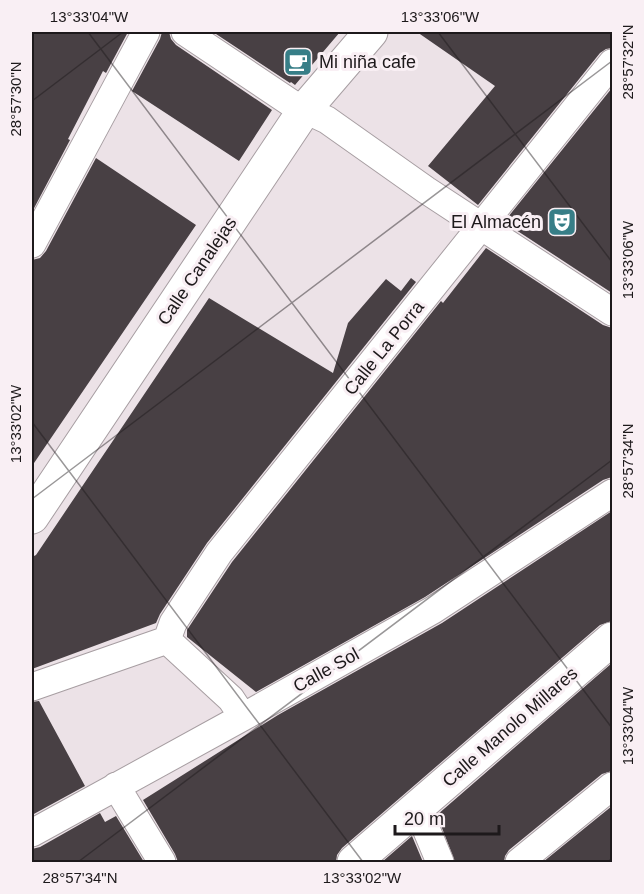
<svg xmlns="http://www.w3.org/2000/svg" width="644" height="894" viewBox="0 0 644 894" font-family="Helvetica,sans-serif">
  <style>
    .building { fill: #484044 }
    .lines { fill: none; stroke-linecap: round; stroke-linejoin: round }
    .minor-casing { stroke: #a79ea2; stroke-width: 29 }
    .tertiary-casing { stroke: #a79ea2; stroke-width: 35 }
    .secondary-casing { stroke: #a79ea2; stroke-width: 35 }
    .minor { stroke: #fff; stroke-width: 27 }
    .tertiary { stroke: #fff; stroke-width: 33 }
    .secondary { stroke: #fff; stroke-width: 33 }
    .ticks { fill: none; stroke: #1d191b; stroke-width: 1.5; stroke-opacity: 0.45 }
    .labels { text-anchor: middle; stroke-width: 6; stroke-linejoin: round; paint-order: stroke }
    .poi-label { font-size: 18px; fill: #1d191b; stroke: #f9eff4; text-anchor: start }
    .street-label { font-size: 18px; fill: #1d191b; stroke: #f9eff4 }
    .neatline { fill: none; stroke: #1d191b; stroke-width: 2 }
    .ticks-label { font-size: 15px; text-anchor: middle; fill: #1d191b }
  </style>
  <rect width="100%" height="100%" fill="#ece2e7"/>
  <!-- building -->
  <path class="building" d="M32,32h96l-22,41 -3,-2 -35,68 2,1 -38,72z
    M162,32h7l2,7 5,6 96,65 -33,51 -107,-70 28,-52z
    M213,32h127l-45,53 -4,-3 -1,1z
    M417,32h195v16l-6,1 -6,4 -122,152 -50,-39 67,-80z
    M612,88v205l-108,-71z
    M96,158l100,67 -164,241v-206l8,-2 6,-7z
    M486,248l117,77 9,3v149l-9,3 -178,117 -169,95 -69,-55v-7l45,-68 209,-261 2,2z
    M411,278l5,4 -209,261 -47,71 -4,9 -124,46v-112l4,-2 173,-257 124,75 15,-50 38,-44 15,12z
    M612,511v110l-12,4 -258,223 -5,7 -1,7h-158l-3,-8 -32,-54 135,-85 164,-92z
    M612,663v108l-10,3 -93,76 -4,6 -1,6h-49l-18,-47z
    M39,701l46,85 -53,29v-113z
    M612,806v56h-69z
    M100,813l5,9 11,-6 28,46h-112v-13l8,-2z
    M412,836l11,26h-41z"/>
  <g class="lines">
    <!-- minor casing -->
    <g class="minor-casing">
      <path id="minor" d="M185,32l106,71 36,17 99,70 186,122
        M32,244l114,-212
        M167,640l6,-17 46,-70 393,-490
        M167,640l64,59 12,18
        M32,687l135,-47
        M116,786l46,76
        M417,807l23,55
        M32,833l211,-116 190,-107 179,-117
        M519,862l93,-76"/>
    </g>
    <!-- tertiary casing -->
    <g class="tertiary-casing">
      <path id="tertiary" d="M32,517l273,-408 66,-77"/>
    </g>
    <!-- secondary casing -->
    <g class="secondary-casing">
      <path id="secondary" d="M354,862l258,-223"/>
    </g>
    <!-- minor -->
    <use href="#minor" class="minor"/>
    <!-- tertiary -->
    <use href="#tertiary" class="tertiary"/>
    <!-- secondary -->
    <use href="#secondary" class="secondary"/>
  </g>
  <!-- ticks -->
  <path class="ticks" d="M88,32l524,696M438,32l174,230M32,101l91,-69M32,422l331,440M32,499l580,-438M78,862l534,-402M607,862l5,-3"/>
  <!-- icons -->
  <defs>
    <g id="cafe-square" transform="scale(1.5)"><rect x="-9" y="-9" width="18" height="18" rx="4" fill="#377e87" stroke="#f9eff4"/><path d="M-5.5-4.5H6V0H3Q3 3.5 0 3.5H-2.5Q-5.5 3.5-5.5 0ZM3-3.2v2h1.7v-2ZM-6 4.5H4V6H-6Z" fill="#fff"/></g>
    <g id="theatre-square" transform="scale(1.5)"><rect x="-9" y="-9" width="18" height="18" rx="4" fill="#377e87" stroke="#f9eff4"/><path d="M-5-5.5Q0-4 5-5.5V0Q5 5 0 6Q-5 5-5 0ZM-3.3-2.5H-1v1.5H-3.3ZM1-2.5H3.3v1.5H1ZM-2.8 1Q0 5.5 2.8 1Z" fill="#fff"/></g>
  </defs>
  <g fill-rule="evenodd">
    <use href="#cafe-square" x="298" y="62"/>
    <use href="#theatre-square" x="562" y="222"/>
  </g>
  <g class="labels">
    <!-- poi labels -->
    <g class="poi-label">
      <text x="319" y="68">Mi niña cafe</text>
      <text x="541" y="228" text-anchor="end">El Almacén</text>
    </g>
    <!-- street labels -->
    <g class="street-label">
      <text transform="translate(197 271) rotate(-56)" y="6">Calle Canalejas</text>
      <text transform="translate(384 348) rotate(-51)" y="6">Calle La Porra</text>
      <text transform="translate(326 670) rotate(-29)" y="6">Calle Sol</text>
      <text transform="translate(510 727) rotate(-41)" y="6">Calle Manolo Millares</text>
    </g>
  </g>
  <!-- border -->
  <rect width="644" height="894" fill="none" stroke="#f9eff4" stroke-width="66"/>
  <!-- scale -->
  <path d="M395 825v9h104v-9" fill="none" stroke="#1d191b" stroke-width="3"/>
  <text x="404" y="825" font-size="18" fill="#1d191b" stroke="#f9eff4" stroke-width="4.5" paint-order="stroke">20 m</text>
  <rect x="33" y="33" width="578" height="828" class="neatline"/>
  <g class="ticks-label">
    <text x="89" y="22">13°33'04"W</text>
    <text x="440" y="22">13°33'06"W</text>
    <text transform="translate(628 62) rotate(-90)" y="5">28°57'32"N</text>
    <text transform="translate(16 99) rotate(-90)" y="5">28°57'30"N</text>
    <text transform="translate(628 260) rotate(-90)" y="5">13°33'06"W</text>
    <text transform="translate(16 424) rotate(-90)" y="5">13°33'02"W</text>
    <text transform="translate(628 461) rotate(-90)" y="5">28°57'34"N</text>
    <text transform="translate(628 726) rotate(-90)" y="5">13°33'04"W</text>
    <text x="80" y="883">28°57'34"N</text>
    <text x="362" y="883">13°33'02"W</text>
  </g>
</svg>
